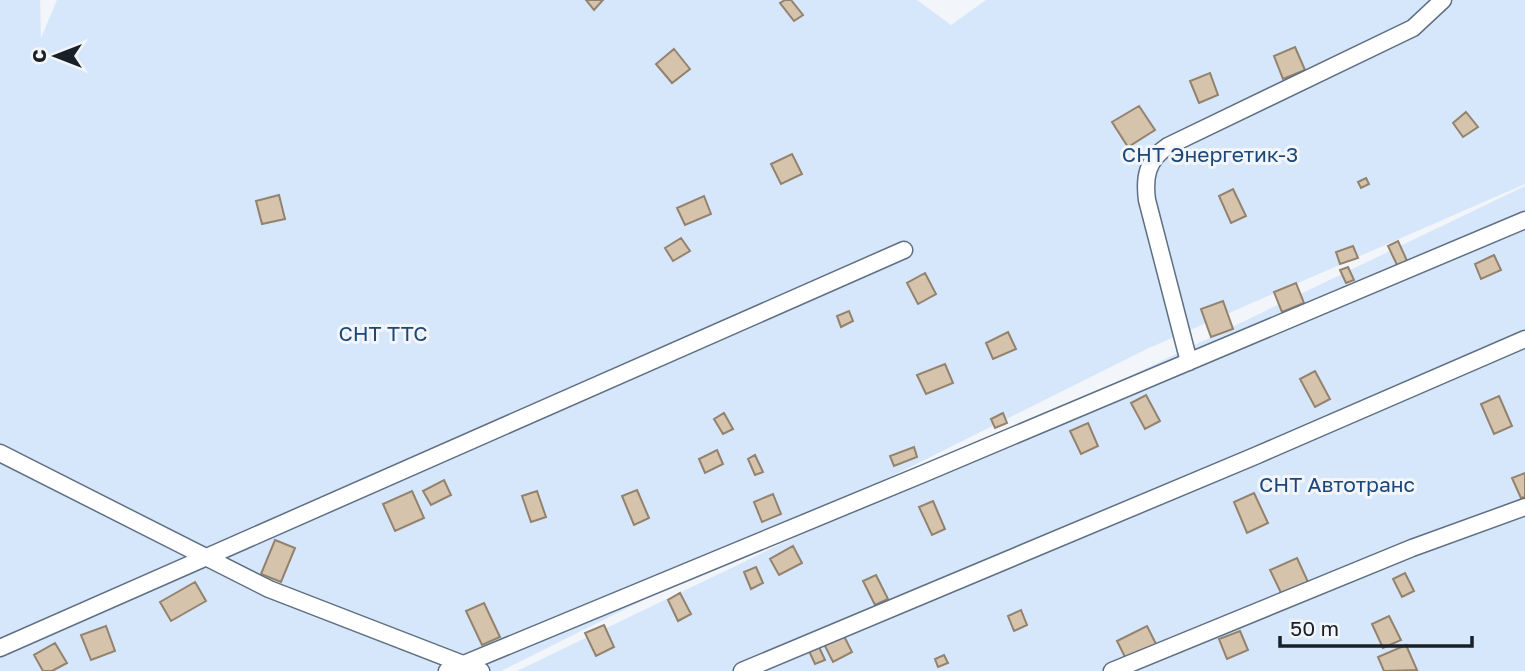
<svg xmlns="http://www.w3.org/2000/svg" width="1525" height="671" viewBox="0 0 1525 671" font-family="'Golos Text',sans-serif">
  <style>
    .green { fill: #d6e6fb }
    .building { fill: #d5c3ac; stroke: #93826d; stroke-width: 2 }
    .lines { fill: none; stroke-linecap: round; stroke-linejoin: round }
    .lane-casing { stroke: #5f6f83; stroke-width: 19 }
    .lane { stroke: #fff; stroke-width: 16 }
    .labels { text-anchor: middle; stroke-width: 6; stroke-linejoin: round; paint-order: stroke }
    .park-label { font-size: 21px; fill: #1c4778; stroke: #f2f5fa }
  </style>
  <rect width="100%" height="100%" fill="#f2f5fa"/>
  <!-- green -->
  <path class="green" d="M0,0h40l1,38 16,-38h860l34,25 35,-25h539v184l-376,164 -648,323h-501z
    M1525,186v485h-1008z"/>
  <!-- building -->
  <path class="building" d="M586,0h17l-9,10z
    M785,0h6l12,15 -9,6 -14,-18z
    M1295,47l10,23 -22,9 -9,-23z
    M674,49l16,20 -18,14 -16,-19z
    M1210,73l8,22 -19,8 -9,-22z
    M1139,106l16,24 -27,17 -16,-25z
    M1466,112l12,15 -15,10 -10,-14z
    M792,154l10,20 -21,10 -10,-20z
    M1366,178l3,6 -8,4 -3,-6z
    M1233,189l13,27 -15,7 -12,-27z
    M279,195l6,24 -23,5 -6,-23z
    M704,196l7,18 -26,11 -8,-17z
    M681,238l9,13 -17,10 -8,-13z
    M1398,241l10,22 -10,4 -10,-21z
    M1353,246l5,12 -18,6 -4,-12z
    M1494,255l7,15 -20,9 -6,-15z
    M1348,267l6,13 -8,3 -6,-13z
    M925,273l11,21 -18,10 -11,-21z
    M1296,283l8,20 -22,9 -8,-20z
    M1223,301l10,28 -22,8 -10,-28z
    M849,311l4,10 -12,6 -4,-11z
    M1008,332l8,17 -23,10 -7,-16z
    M945,364l8,19 -27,11 -9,-19z
    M1315,371l15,28 -15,8 -15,-28z
    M1146,395l14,26 -15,8 -14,-26z
    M1499,396l13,30 -18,8 -13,-30z
    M724,413l9,16 -10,5 -9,-15z
    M1003,413l4,10 -12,5 -4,-9z
    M1088,423l10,23 -17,8 -11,-23z
    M914,447l3,10 -23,9 -4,-10z
    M717,450l6,14 -18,9 -6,-14z
    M755,455l8,17 -8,3 -7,-16z
    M1525,473v24l-4,1 -9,-20z
    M444,480l7,15 -20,10 -8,-14z
    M637,490l12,28 -15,7 -12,-29z
    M412,491l12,27 -29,13 -12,-27z
    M537,491l9,26 -15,5 -9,-26z
    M1254,493l14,30 -21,10 -13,-31z
    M773,494l8,20 -19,8 -8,-20z
    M933,501l12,28 -13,6 -13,-28z
    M275,540l20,8 -14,34 -20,-8z
    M793,546l9,17 -23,12 -9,-16z
    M1297,558l11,24 -26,13 -12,-25z
    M756,567l7,16 -12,6 -7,-17z
    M1405,573l9,18 -12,6 -9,-18z
    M876,575l12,24 -13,6 -12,-24z
    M195,582l11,19 -35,20 -11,-19z
    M680,593l11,21 -13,7 -10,-21z
    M484,603l16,34 -18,8 -16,-34z
    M1021,610l6,15 -13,6 -6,-15z
    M1389,616l12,24 -18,8 -11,-24z
    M604,625l10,22 -18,9 -11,-23z
    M106,626l9,25 -24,9 -10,-25z
    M1147,626l10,20 -30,15 -10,-20z
    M1240,631l8,19 -21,9 -8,-20z
    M843,634l9,18 -19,10 -9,-18z
    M55,643l12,20 -15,8h-9l-9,-16z
    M1406,645l11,25 -33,1 -6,-14z
    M819,647l6,13 -10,4 -6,-13z
    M944,655l4,8 -10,4 -3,-8z"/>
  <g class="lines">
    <!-- lane casing -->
    <g class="lane-casing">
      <path id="lane" d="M1189,362l-42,-162c-3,-23 0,-40 21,-54l245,-118 30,-28
        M0,453l269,136 212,82
        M0,648l904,-398
        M447,671l478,-198 600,-253
        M742,671l513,-215 270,-117
        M1112,671l300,-123 113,-41"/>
    </g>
    <!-- lane -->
    <use href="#lane" class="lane"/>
  </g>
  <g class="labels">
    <!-- park labels -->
    <g class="park-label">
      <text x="1210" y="162">СНТ Энергетик-3</text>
      <text x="383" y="341">СНТ ТТС</text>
      <text x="1337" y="492">СНТ Автотранс</text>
    </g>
  </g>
  <!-- north arrow -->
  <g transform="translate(56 56) rotate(270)" stroke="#f2f5fa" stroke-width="5" paint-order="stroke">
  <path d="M0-5L12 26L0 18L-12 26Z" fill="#192028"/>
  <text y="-10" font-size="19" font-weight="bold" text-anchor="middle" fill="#192028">С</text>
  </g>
  <!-- scale -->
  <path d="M1280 636v10h192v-10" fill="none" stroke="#192028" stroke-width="3.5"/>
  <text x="1290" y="636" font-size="21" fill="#192028" stroke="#f2f5fa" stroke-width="5" paint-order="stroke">50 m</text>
</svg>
